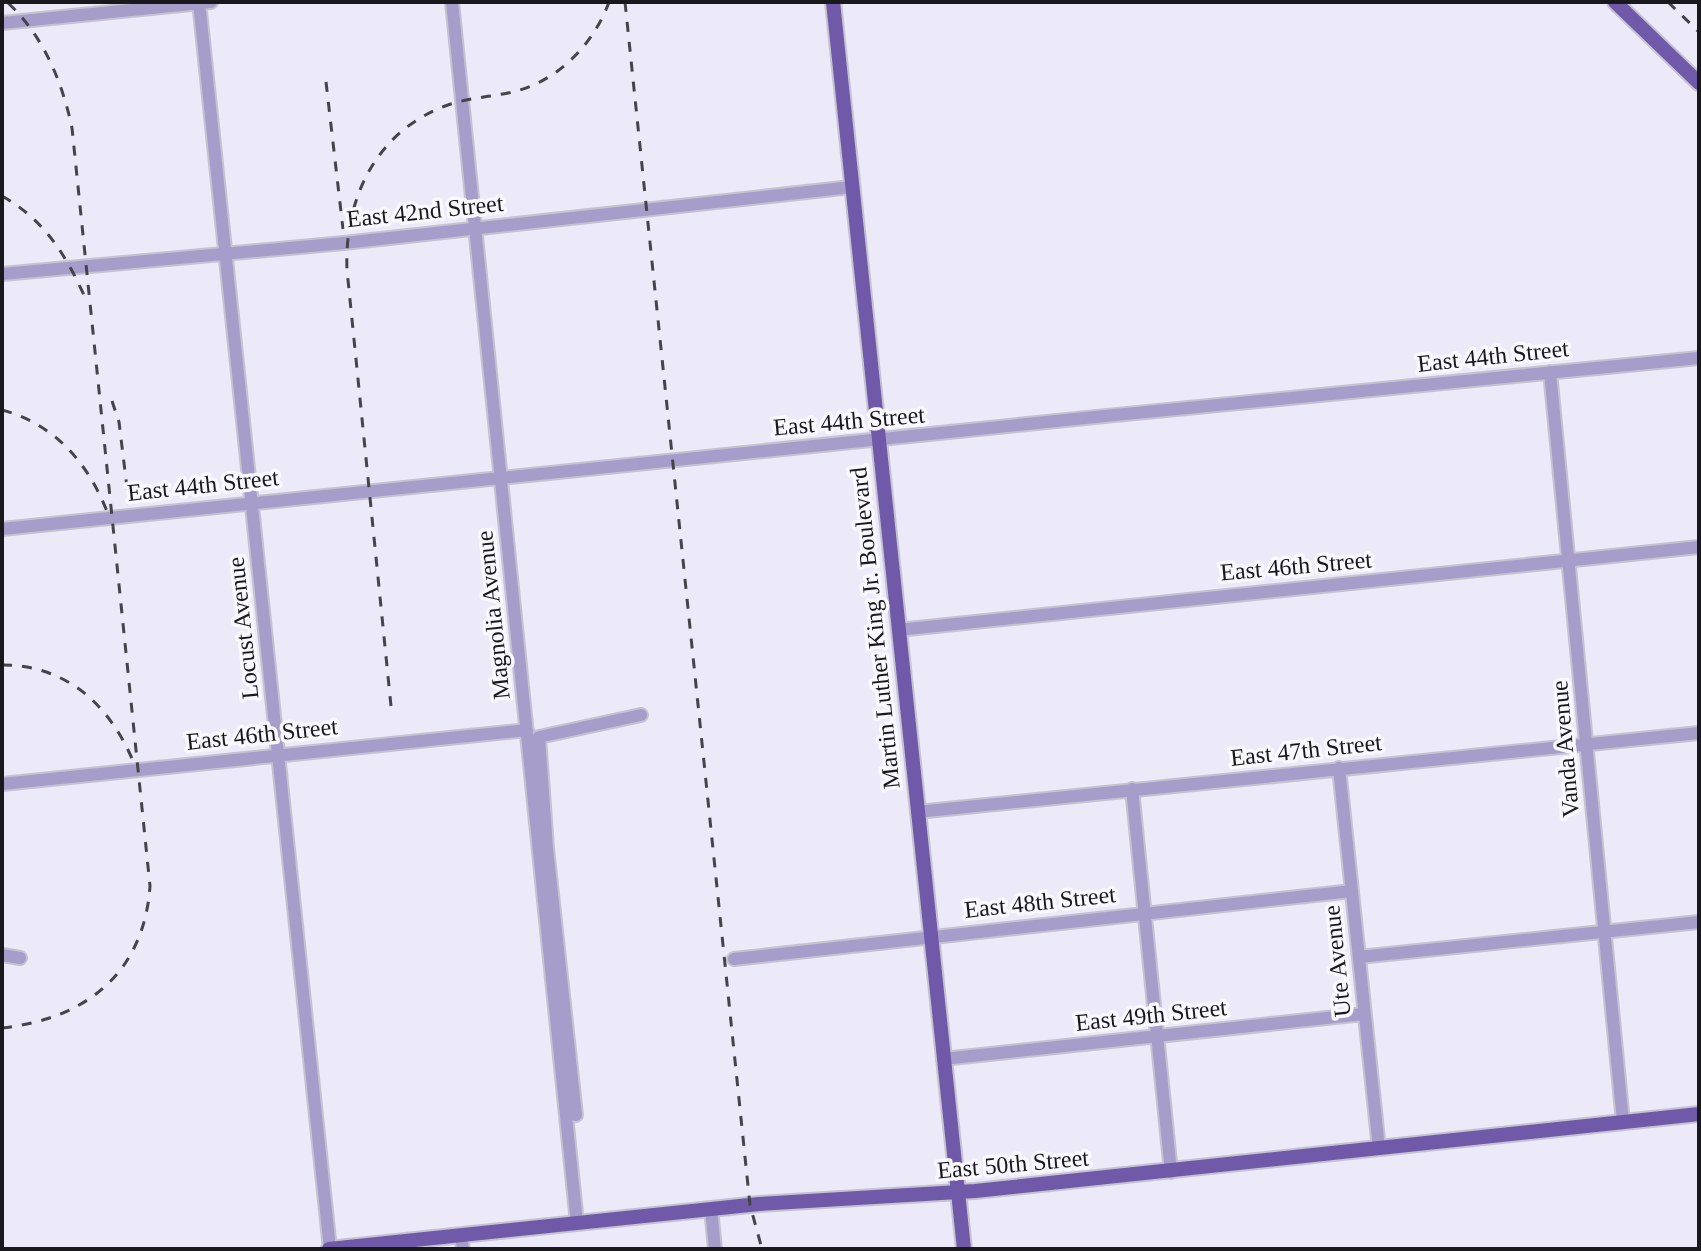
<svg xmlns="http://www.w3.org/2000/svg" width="1701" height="1251" viewBox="0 0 1701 1251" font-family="Georgia,serif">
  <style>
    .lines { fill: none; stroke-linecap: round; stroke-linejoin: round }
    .minor-casing { stroke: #c6c3d1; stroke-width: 16 }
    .major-casing { stroke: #c6c3d1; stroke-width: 18 }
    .minor { stroke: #a79dca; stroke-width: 12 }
    .major { stroke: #7059a9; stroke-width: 14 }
    .rail { stroke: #45444b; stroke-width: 3; stroke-dasharray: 10 10; stroke-linecap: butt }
    .labels { text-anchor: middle; stroke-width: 7; stroke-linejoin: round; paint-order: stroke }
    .street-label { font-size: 24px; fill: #19181d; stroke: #f9f8fe }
  </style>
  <rect width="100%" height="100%" fill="#ece9f9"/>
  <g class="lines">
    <!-- minor casing -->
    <g class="minor-casing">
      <path id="minor" d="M199,2l131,1247
        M452,2l125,1221
        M2,23l209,-21
        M2,274l342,-31 508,-56
        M1550,372l73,750
        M2,529c566,-59 1131,-117 1697,-171
        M898,630l801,-83
        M1339,768l40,381
        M2,784l525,-54
        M1132,789l39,383
        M917,812l782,-79
        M2,955l18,3
        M1359,957l340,-35
        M734,959l618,-68
        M943,1059l421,-45
        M576,1115l-29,-267 -8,-111 102,-22
        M711,1209l4,40
        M461,1235l2,14"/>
    </g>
    <!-- major casing -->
    <g class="major-casing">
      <path id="major" d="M833,2l131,1247
        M1615,2l84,81
        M329,1249l430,-45 216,-13 724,-77"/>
    </g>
    <!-- minor -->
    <use href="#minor" class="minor"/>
    <!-- major -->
    <use href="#major" class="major"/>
    <!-- rail -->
    <path class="rail" d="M625,2l125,1203 12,44
      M1668,2l31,30
      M326,82l17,147
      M2,196c42,24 62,56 82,99
      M112,401l7,21 10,82
      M2,410c53,14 87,54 106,104
      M2,665c64,0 107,39 131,96
      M391,706l-44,-436c-3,-72 30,-140 101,-165 20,-7 40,-8 60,-12 47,-9 85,-47 101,-91
      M2,1028c84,-9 142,-55 148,-142l-78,-758c-10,-47 -29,-93 -65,-126"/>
  </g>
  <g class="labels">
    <!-- street labels -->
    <g class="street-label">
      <text transform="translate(425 211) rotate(-6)" y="8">East 42nd Street</text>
      <text transform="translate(1493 356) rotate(-6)" y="8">East 44th Street</text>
      <text transform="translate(849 421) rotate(-5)" y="8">East 44th Street</text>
      <text transform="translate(203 485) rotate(-6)" y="8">East 44th Street</text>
      <text transform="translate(1296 566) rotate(-5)" y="8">East 46th Street</text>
      <text transform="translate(493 615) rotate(-96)" y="8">Magnolia Avenue</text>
      <text transform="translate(243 628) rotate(-96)" y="8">Locust Avenue</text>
      <text transform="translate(875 628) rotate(-96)" y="8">Martin Luther King Jr. Boulevard</text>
      <text transform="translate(262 734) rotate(-6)" y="8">East 46th Street</text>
      <text transform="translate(1565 749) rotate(-95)" y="8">Vanda Avenue</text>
      <text transform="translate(1306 750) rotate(-6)" y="8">East 47th Street</text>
      <text transform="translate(1040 902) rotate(-6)" y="8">East 48th Street</text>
      <text transform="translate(1337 961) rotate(-96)" y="8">Ute Avenue</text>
      <text transform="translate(1151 1015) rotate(-6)" y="8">East 49th Street</text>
      <text transform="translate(1013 1164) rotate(-5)" y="8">East 50th Street</text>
    </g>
  </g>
  <!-- border -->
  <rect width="1701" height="1251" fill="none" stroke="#19181d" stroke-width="8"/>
</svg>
